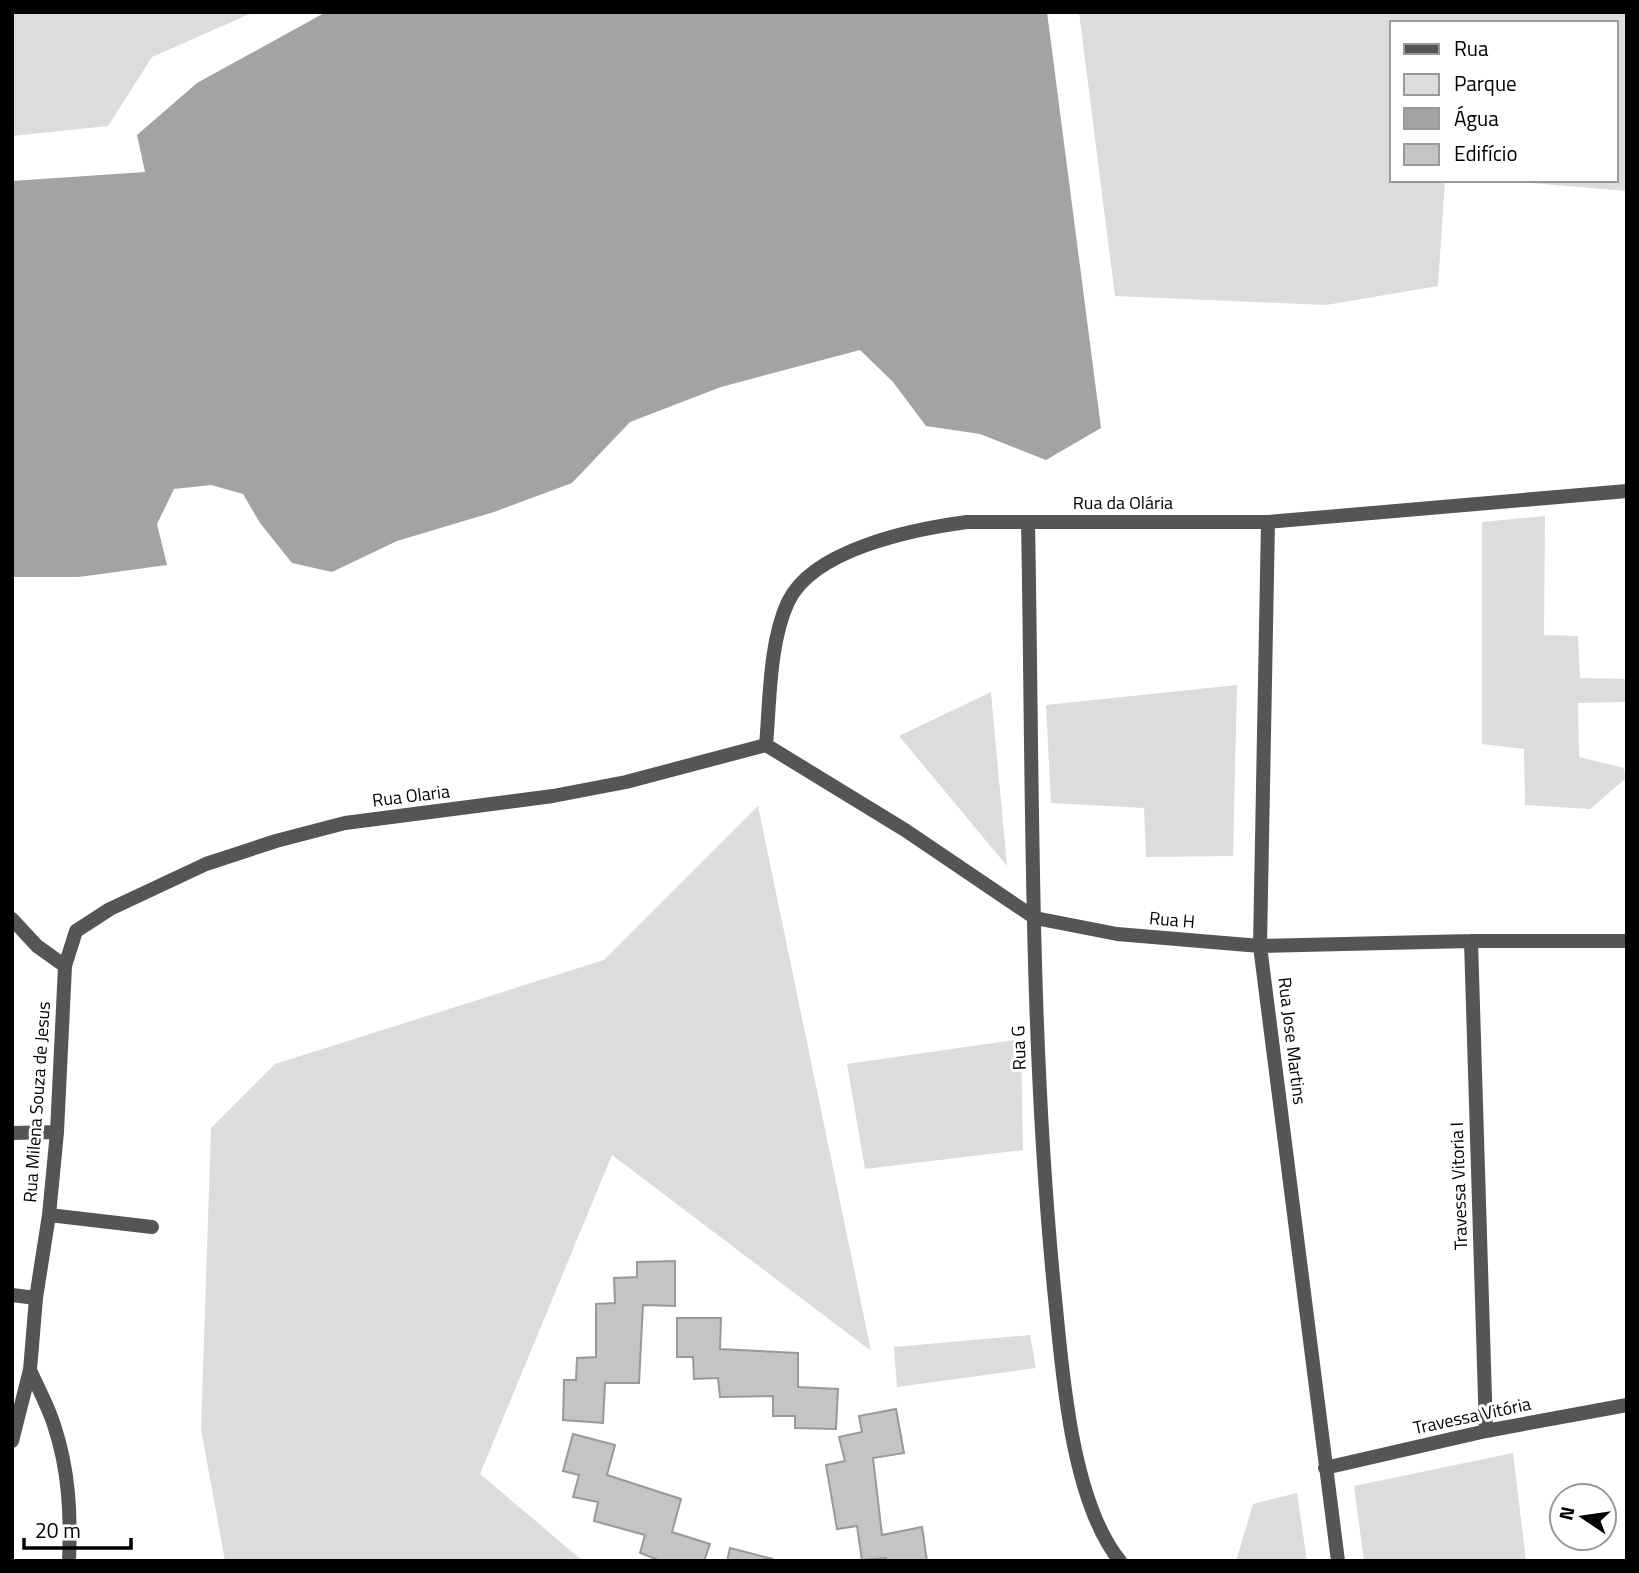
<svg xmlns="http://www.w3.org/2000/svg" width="1639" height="1573" viewBox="0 0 1639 1573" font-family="'Titillium Web',sans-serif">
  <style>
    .green { fill: #dcdcdc }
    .water { fill: #a3a3a3 }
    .building { fill: #c4c4c4; stroke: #999; stroke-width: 2 }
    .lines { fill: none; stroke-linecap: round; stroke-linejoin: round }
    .street { stroke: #555; stroke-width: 14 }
    .labels { text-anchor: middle; stroke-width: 6; stroke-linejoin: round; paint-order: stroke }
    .street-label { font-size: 18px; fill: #000; stroke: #fff }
  </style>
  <rect width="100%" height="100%" fill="#fff"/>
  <!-- green -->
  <path class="green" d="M12,12h242l-102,45 -44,69 -96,10z
    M1079,12h548v179l-135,-11h124v-157h-224v157h53l-7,106 -112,19 -211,-9z
    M1545,516l-1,119 34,1 2,42 47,1v23l-49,1 1,54 45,11 1,11 -35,30 -65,-4 -1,-56 -42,-5v-222z
    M1237,685l-4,171 -87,1 -2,-49 -93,-5 -5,-98z
    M991,692v1l16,173 -108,-130z
    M758,806l113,545 -259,-196 -132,319 103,87h-358l-24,-132 10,-301 64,-64 329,-104z
    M1021,1039l2,111 -158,19 -18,-105z
    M1030,1335l6,33 -139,19 -3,-40z
    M1513,1453l13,108h-162l-10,-75z
    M1297,1493l10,68h-71l17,-57z"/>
  <!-- water -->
  <path class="water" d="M326,12h721l54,416 -55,32 -66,-26 -54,-8 -33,-44 -33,-32 -139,37 -91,35 -58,61 -78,29 -97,29 -65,31 -40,-9 -32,-40 -17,-29 -32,-9 -37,4 -17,35 10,41 -88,12h-67v-396l133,-9 -8,-37 60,-52z"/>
  <!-- building -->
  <path class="building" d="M675,1261v45l-32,-1 -4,78h-34l-2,40 -40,-3 1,-40h12l1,-22 19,-1v-53l19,-1 -1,-25 23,-1v-15z
    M677,1318h44l-1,31 78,4v34l40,2 -2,40 -41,-1v-12h-22v-20l-53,1 -2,-19 -24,1 -1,-22h-16z
    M896,1409l8,44 -31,5 9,77 40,-8 5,34h-41v-3l-24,2 -5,-34 -20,3 -11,-64 19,-4 -6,-24 23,-5 -3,-16z
    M573,1434l42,11 -8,30 74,24 -9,33 38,12 -6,17h-43l-21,-8 5,-18 -51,-14 4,-19 -25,-5 6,-22 -16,-4z
    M730,1548l43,11 -46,2z"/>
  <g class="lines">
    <!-- street -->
    <path class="street" d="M1028,522c5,262 1,525 28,786 7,73 17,195 64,253
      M1268,522l-8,424 78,615
      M766,745c4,-44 3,-102 22,-143 25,-53 126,-73 179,-80h301l359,-31
      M766,745l139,85 130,88 82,16 143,12 211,-5h156
      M12,919l25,27 28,20
      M1471,941l15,490
      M12,1133l45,-1
      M49,1215l103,12
      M12,1295l24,3
      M30,1370c8,18 18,36 24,55 15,45 17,89 15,136
      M12,1441l18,-71 6,-72 13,-83 8,-83 8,-166 11,-35 34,-22 96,-45 70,-23 69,-18 208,-27 73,-14 140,-37
      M1325,1468l161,-37 141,-26"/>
  </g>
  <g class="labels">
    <!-- street labels -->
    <g class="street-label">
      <text x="1123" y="509">Rua da Olária</text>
      <text transform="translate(411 796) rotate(-7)" y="6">Rua Olaria</text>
      <text transform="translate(1172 920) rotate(5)" y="6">Rua H</text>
      <text transform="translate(1292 1041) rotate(83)" y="6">Rua Jose Martins</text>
      <text transform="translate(1019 1048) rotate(-92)" y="6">Rua G</text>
      <text transform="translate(37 1102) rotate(-86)" y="6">Rua Milena Souza de Jesus</text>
      <text transform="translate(1459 1186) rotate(-92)" y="6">Travessa Vitoria I</text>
      <text transform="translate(1472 1416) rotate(-12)" y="6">Travessa Vitória</text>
    </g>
  </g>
  <!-- border -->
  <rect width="1639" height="1573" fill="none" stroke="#000000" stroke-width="28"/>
  <!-- legend -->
  <rect x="1390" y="21" width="228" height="161" fill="#ffffff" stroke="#999999" stroke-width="2"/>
  <rect x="1404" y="44" width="35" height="10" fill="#555555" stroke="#999999" stroke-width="2"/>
  <text x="1454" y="56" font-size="21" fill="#000000">Rua</text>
  <rect x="1404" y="74" width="35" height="21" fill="#dcdcdc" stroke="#999999" stroke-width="2"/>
  <text x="1454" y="91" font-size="21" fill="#000000">Parque</text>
  <rect x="1404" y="108" width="35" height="21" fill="#a3a3a3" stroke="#999999" stroke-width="2"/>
  <text x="1454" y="126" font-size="21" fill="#000000">Água</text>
  <rect x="1404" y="144" width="35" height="21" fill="#c4c4c4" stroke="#999999" stroke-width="2"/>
  <text x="1454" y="161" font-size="21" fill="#000000">Edifício</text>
  <!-- north arrow -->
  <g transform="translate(1583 1517) rotate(283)"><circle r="33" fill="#ffffff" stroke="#999999" stroke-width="2"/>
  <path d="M0-5L12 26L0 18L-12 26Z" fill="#000000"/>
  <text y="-10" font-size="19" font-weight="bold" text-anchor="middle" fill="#000000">N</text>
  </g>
  <!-- scale -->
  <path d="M24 1538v10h107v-10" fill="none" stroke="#000000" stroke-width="3.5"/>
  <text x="35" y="1538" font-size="21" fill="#000000" stroke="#ffffff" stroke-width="5" paint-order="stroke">20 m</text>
</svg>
